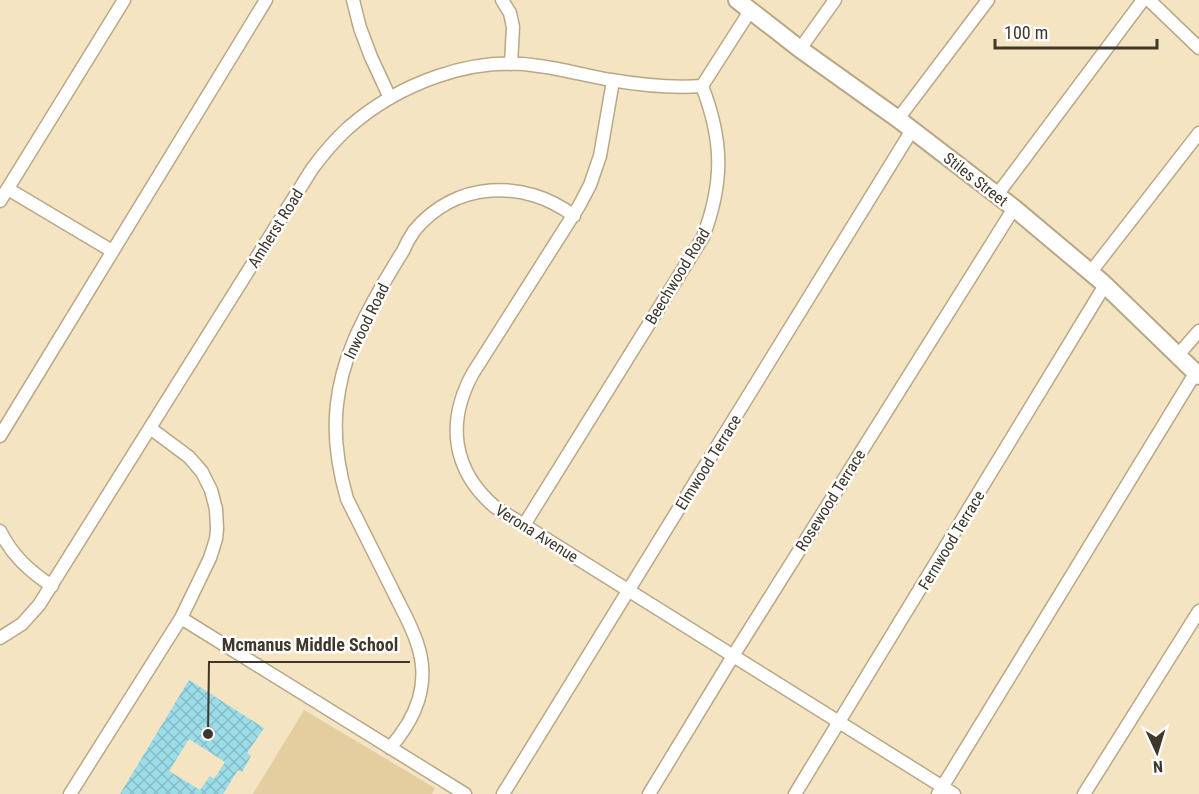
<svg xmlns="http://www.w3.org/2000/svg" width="1199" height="794" viewBox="0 0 1199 794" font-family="'Roboto Condensed',sans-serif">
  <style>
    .pitch { fill: #e4cea0 }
    .building { fill: url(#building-cross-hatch); fill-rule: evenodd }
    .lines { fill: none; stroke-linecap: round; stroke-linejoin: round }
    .street-casing { stroke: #b8a887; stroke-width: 15 }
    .secondary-casing { stroke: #b8a887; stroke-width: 20 }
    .street { stroke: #fff; stroke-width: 12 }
    .secondary { stroke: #fff; stroke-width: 16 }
    .labels { text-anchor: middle; stroke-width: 5; stroke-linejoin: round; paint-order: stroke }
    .street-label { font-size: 16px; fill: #3e372a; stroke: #fff }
    .leader { fill: none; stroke: #3e372a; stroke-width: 2 }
    .callout-dot { fill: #3e372a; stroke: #fff; stroke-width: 2 }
    .callout-label { font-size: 18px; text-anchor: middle; font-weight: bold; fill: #3e372a; stroke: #fff; stroke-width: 5; stroke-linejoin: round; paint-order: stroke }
  </style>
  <defs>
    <pattern id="building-cross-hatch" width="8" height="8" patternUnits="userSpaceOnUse" patternTransform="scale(1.5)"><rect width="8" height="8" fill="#9adce8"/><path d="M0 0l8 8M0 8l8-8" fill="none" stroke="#86bdc7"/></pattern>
  </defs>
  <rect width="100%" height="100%" fill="#f5e4c2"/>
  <!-- pitch -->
  <path class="pitch" d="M304,710l131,78 -3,6h-179z"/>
  <!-- building -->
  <path class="building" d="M189,680l75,48 -17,25 4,3 -9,16 -4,-2 -15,24h-103zM189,739l36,23 -11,17 -4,-3 -10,14 -31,-19z"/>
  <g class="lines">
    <!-- street casing -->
    <g class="street-casing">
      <path id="street" d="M353,0l7,28 11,29 19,41
        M502,0l8,13 3,14 -2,37
        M1149,0l50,48
        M800,49l35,-49
        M613,81l-13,75 -10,29 -11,21 -106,167c-27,49 -21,97 22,134l459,287
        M702,86l48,-75
        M898,119l90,-119
        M8,189l104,62
        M997,195l146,-195
        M0,201l124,-201
        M1090,273l109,-140
        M1178,355l21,-24
        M0,436l266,-436
        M524,525l179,-288c21,-55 20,-97 -1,-151
        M0,531c12,24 29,40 52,55
        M181,618l284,176
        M0,638l22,-14 17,-19 273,-436c11,-15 23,-29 36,-41 50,-44 124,-73 191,-62 24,3 48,10 72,14 29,5 61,8 91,6
        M390,748c27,-31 41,-65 27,-105 -6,-19 -17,-37 -25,-54 -15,-30 -30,-60 -45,-90 -9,-31 -14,-62 -10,-95 5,-45 23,-79 45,-118 7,-12 14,-24 21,-35 3,-7 7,-14 11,-20 41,-50 110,-53 160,-15
        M70,794l111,-176 29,-60 6,-19 1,-10 -1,-20 -5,-19 -9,-18 -13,-15 -39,-29
        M503,794l409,-664
        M649,794l84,-138 281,-448
        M795,794l310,-509
        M938,794l258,-422
        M1084,794l115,-183"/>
    </g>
    <!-- secondary casing -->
    <g class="secondary-casing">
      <path id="secondary" d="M737,0l63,49 98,70 116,89 88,74 97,94"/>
    </g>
    <!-- street -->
    <use href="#street" class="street"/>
    <!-- secondary -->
    <use href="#secondary" class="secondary"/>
  </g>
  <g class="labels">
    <!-- street labels -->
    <g class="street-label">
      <text transform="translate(976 179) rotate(38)" y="6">Stiles Street</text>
      <text transform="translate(275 228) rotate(-58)" y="6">Amherst Road</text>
      <text transform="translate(677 276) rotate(-59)" y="6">Beechwood Road</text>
      <text transform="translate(366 321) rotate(-64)" y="6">Inwood Road</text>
      <text transform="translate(708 462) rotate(-58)" y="6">Elmwood Terrace</text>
      <text transform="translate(830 500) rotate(-58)" y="6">Rosewood Terrace</text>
      <text transform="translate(537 533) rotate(32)" y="6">Verona Avenue</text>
      <text transform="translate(951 540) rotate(-59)" y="6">Fernwood Terrace</text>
    </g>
  </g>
  <!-- callouts -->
  <path class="leader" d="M208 734L209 662H410"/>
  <circle class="callout-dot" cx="208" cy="734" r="6"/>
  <g class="callout-label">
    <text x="310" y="651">Mcmanus Middle School</text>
  </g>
  <!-- north arrow -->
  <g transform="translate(1157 752) rotate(176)" stroke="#ffffff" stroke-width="4.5" paint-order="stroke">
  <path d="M0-4.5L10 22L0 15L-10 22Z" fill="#3e372a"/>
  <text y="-9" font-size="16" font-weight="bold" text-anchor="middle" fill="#3e372a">N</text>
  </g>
  <!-- scale -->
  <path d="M995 39v9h162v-9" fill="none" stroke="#3e372a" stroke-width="3"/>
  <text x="1004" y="39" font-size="18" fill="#3e372a" stroke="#ffffff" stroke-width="4.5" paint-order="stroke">100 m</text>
</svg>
